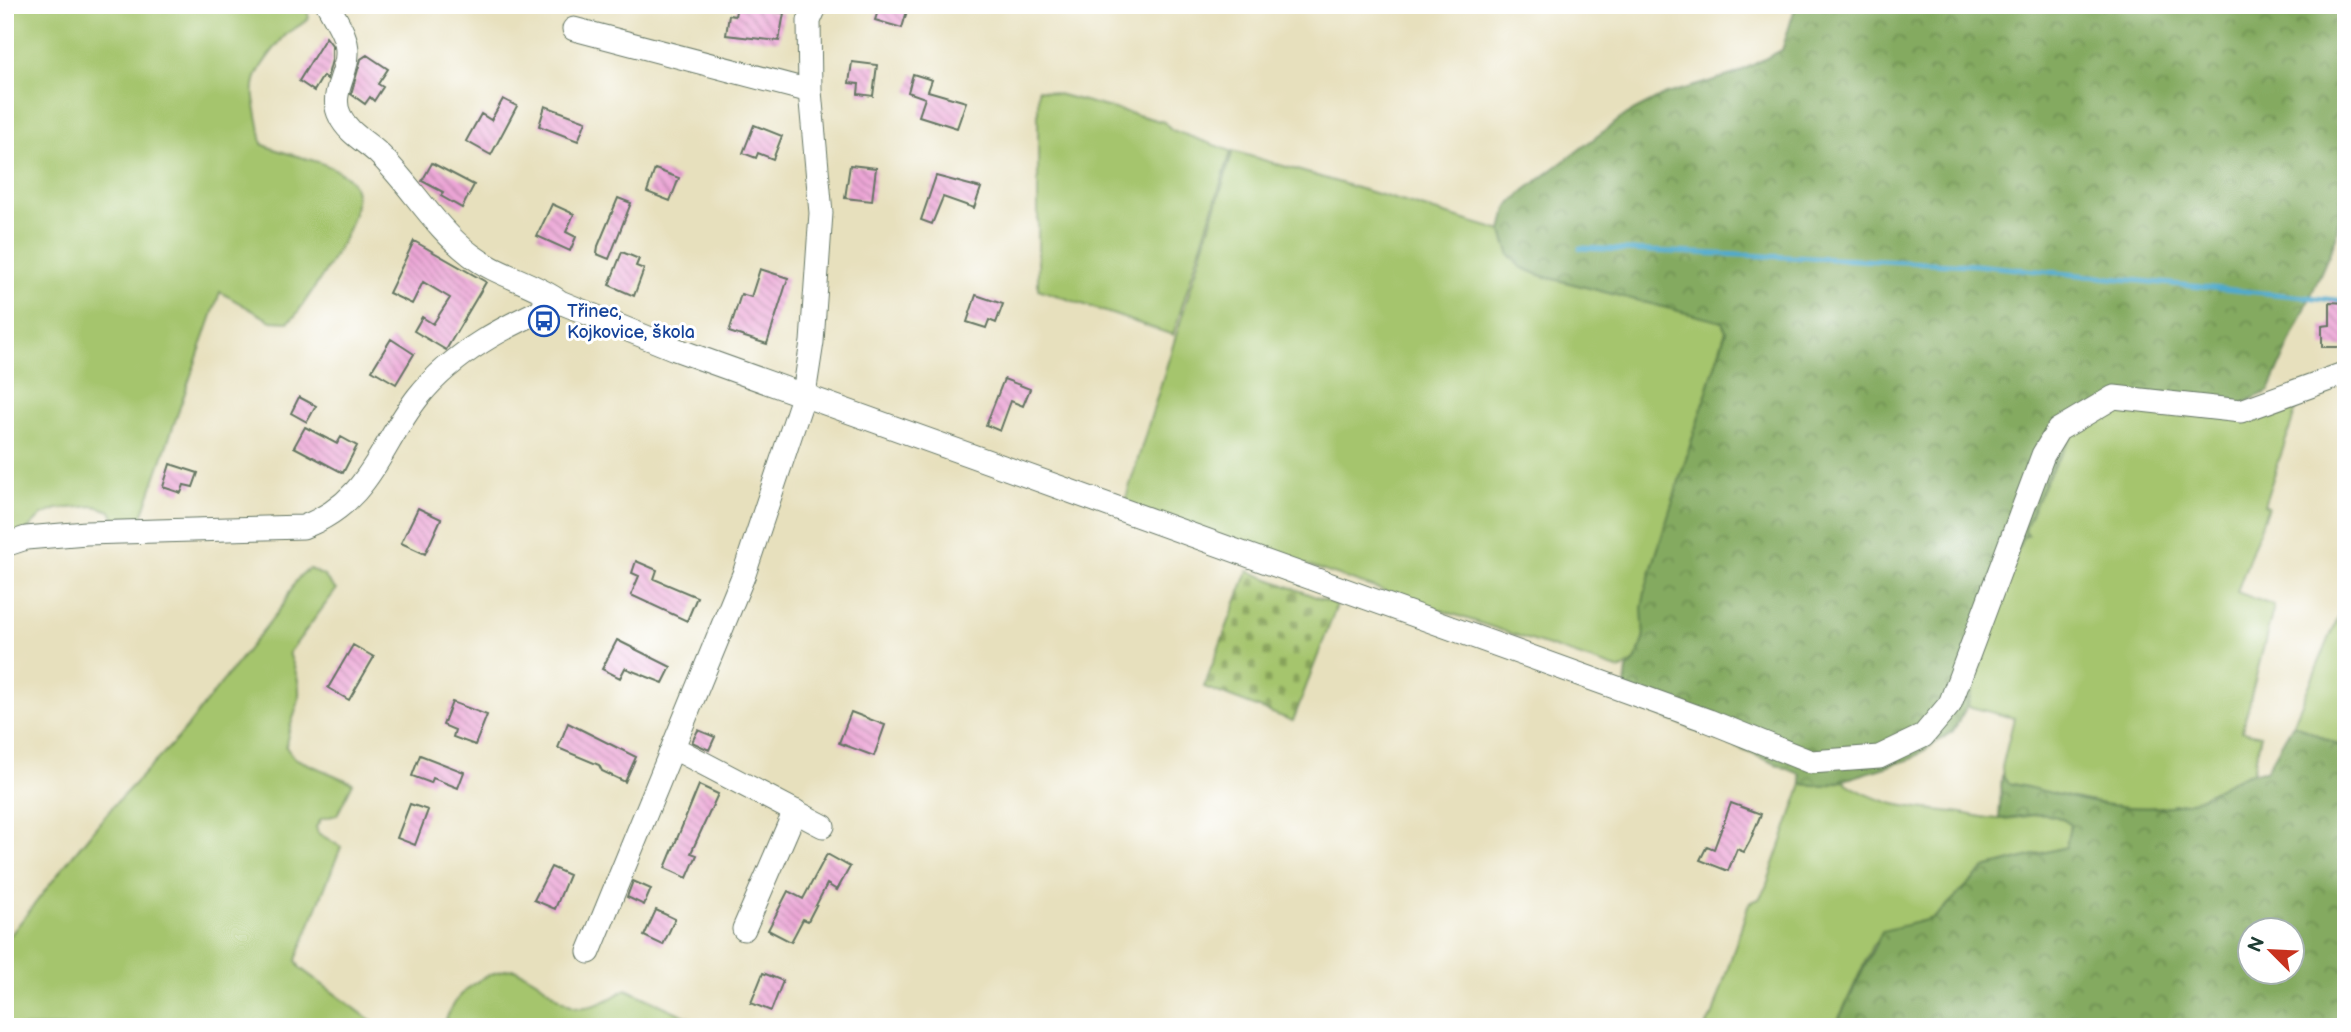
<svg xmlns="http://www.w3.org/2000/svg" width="2351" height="1032" viewBox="0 0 2351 1032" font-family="'Balsamiq Sans',sans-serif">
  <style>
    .green { fill: #a5c56d; stroke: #628150; stroke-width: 2 }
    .forest { fill: url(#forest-crowns); stroke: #52744a; stroke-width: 2; fill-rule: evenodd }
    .cemetery { fill: url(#cemetery-stones); stroke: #628150; stroke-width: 2 }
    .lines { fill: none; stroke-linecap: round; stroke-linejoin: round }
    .stream { stroke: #50aacd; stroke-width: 5 }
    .building { fill: url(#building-back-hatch) }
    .minor-casing { stroke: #657664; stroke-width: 25 }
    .minor { stroke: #fff; stroke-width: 23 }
    .labels { text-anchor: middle; stroke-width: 6; stroke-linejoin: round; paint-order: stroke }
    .transit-label { font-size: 18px; fill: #164399; stroke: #fff; text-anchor: start }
  </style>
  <defs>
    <pattern id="forest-crowns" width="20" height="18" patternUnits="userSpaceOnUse" patternTransform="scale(1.75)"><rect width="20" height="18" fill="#84aa60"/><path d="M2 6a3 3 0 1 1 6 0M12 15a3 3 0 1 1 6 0" fill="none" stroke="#6b8c50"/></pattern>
    <pattern id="cemetery-stones" width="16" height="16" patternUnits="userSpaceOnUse" patternTransform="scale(1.75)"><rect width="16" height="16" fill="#a5c56d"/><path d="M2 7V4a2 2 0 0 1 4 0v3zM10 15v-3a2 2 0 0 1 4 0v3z" fill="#86a15a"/></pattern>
    <pattern id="building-back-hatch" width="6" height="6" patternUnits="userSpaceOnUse" patternTransform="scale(1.75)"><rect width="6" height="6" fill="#eca5d6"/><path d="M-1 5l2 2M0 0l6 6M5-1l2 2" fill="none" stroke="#bf88ae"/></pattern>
  </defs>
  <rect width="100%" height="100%" fill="#fff"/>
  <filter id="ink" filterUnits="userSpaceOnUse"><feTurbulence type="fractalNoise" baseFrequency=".0143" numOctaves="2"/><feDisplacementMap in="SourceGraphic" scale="14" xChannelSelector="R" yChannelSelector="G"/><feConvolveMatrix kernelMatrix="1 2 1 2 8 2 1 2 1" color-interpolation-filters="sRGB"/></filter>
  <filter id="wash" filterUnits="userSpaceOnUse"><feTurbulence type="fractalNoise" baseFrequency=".00686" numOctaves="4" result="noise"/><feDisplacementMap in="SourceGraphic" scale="28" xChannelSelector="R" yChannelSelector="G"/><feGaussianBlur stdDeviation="1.57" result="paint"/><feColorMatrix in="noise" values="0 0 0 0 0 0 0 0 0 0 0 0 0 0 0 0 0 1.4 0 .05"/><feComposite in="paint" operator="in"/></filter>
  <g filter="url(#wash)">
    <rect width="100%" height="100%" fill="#e7e0bd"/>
    <!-- green -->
    <path class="green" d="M5,5h301l3,13c-7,8 -19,11 -26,20 -42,49 -29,49 -21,106 25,13 62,14 85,33 34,26 -35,112 -51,138l-8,7 -17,-1 -51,-29 -79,227 -26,1 -4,-9 -16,-5 -38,3 -15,6 -15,15 -22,7z
      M1038,89l126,33 8,8 59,21 -58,184 -135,-46z
      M1233,151l269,80c5,26 16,35 40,45l180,46 4,8 -80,257 -2,53 -9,21 -15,9 -496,-166z
      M2297,407l-33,98 4,2 -31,85 37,14 -32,125 19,4 -8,36c-16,9 -31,19 -48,26 -60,27 -137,-2 -197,-14l-5,-3 -1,-13 12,-49 -47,-12v-4c31,-94 55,-198 114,-279l43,-13 90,7z
      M310,569l14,7 12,14 -47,63c6,16 13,32 9,50 -4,16 -11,27 -12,44l8,11 59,25 -16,32 -16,4 -5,8 2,6 23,14 -45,113 4,8 80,59h-375v-85l68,-87 41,-50 64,-67 105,-133c7,-12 13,-31 27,-36z
      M2346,599v149l-53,-24z
      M1843,781c39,26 67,26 112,31 14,2 28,6 43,7 23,1 53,-13 72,5l-4,23 -81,21 -51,50 -23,6 -38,20 -38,83h-130l8,-13 36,-111 10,-4 7,-12 36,-103 23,2z
      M514,969c52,19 47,63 112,20l83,38h-265c7,-32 39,-56 70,-58z"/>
    <!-- forest -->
    <path class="forest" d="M1796,5h550v159l-10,74 -67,153 -55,26 -90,-7 -43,13 -33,52 -21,49 -2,8 3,3 -6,3 -55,168 -14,25 -42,28 -86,27 -23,-2 -2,-10 -155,-65 -20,-23 2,-17 8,-8 9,-21 -2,-32 4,-21 80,-256 -4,-9 -180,-46 -22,-9 -10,-11 -8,-25 5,-23 18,-18 102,-76 37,-19 71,-21 47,-24z
      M2293,724l53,24v279h-511l47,-96 52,-13 51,-50 81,-21 4,-22c-17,-18 -50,-8 -71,-6l3,-44 6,8c54,11 114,32 169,22 32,-5 57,-33 89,-34zM2250,930h42v42h-42z"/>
    <!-- cemetery -->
    <path class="cemetery" d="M1248,571l89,34 -44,116 -89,-34z"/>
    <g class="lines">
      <!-- stream -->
      <path class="stream" d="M1580,248l396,17 370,36"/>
    </g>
    <g id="blocks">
      <!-- building -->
      <path class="building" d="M880,5l27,6 -5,17 -27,-8z
        M737,6l47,7 -5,28 -53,-6 3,-20 6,1z
        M326,37l6,8v15l-5,19 -4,-3 -9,15 -15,-10z
        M367,55l21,14 -10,15 5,3 -9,14 -4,-4 -5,7 -14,-10 10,-35z
        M852,62l25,3 -4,31 -15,-2 1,-10 -10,-1z
        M913,74l19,6 -4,11 38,11 -9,26 -38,-12 6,-18 -17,-6z
        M503,99l14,7 -26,49 -25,-14 15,-27 10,6z
        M545,106l41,15 -8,20 -39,-15z
        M754,125l28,11 -9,23 -15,-6 -2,5 -13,-5z
        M432,163l42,22 -12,23 -21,-12 2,-4 -21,-11z
        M850,165l26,3 -4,33 -27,-3z
        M655,169l24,9 -9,23 -23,-9z
        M936,176l45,12 -7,20 -31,-11 -11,27 -11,-4z
        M618,198l13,5 -22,56 -12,-5 1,-8z
        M552,204l22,10 -8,18 10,5 -6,14 -33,-15z
        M414,241l72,41 -40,68 -32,-19 8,-14 11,7 17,-26 -27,-16 -11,22 -23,-11z
        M622,252l17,7 -3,7 8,3 -10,27 -25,-11z
        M760,269l28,9 -21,66 -38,-12 12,-38 10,3z
        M976,295l27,9 -7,19 -7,-3 -3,8 -19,-6z
        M2330,302l16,1v44h-24v-21l8,-1z
        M391,339l23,15 -18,30 -24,-14z
        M1004,379l26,10 -7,17 -12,-5 -11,30 -14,-6z
        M299,397l17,9 -9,16 -16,-9z
        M305,427l32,17 4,-7 16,9 -14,27 -49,-26z
        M170,464l28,9 -5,14 -9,-2 -3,8 -18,-6z
        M418,508l23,11 -16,35 -24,-11z
        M636,561l21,9 -3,9 43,18 -10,24 -56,-26 8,-19 -7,-3z
        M617,640l54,27 -8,16 -38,-15 -5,10 -18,-9z
        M353,645l21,12 -25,43 -21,-12z
        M452,702l35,13 -12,30 -22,-8 2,-7 -12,-5z
        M851,712l34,13 -11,31 -35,-13z
        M568,723l68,34 -11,25 -23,-11 -3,-6 -41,-17z
        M698,730l17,7 -6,13 -17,-8z
        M420,755l44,17 -6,16 -25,-10 -2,5 -19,-7z
        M699,785l19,9 -27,59 6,2 -10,23 -22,-10z
        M1731,803l30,11 -11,27 -6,11 -7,-3 -9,22 -28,-11 7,-14 7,3z
        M410,804l18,6 -13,35 -18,-7z
        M827,854l23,13 -13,23 -10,-6 -19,37 -5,-2 -12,23 -23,-12 20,-39 15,8z
        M551,867l18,8 -14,34 -21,-9z
        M633,881l18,8 -7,16 -17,-8z
        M656,910l19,9 -12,26 -19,-9z
        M763,973l20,8 -12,30 -20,-8z"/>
    </g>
  </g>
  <g filter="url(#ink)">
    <use href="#blocks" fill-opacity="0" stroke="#657664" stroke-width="2"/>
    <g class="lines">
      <!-- minor casing -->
      <g class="minor-casing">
        <path id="minor" d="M328,5c8,15 20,32 19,49 0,21 -18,41 -7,62 8,17 25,25 38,37 33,32 56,74 93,102 27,21 62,27 89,47
          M574,29l236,62
          M5,545l21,-7 60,-5 217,-6c67,-25 76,-80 115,-130 37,-46 89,-72 142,-95l115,47 1034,372 102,41 68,-5 44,-21 27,-32 93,-249 15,-25 56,-33 127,14 105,-38
          M674,748l149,78
          M744,929l51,-118
          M589,952l155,-378 60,-180 8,-52 9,-129 -11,-122 -1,-70 7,-16"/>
      </g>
      <!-- minor -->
      <use href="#minor" class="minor"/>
    </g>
  </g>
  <!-- icons -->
  <defs>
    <g id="bus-ring" transform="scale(1.575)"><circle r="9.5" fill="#fff" stroke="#1a4fb4" stroke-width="1.5"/><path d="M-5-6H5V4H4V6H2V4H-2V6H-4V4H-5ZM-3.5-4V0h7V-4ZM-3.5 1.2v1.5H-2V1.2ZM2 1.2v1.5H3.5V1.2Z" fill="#1a4fb4"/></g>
  </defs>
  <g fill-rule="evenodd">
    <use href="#bus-ring" x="544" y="321"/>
  </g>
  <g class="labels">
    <!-- transit labels -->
    <g class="transit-label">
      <text x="567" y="317">Třinec,<tspan x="567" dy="21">Kojkovice, škola</tspan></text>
    </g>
  </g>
  <!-- margin -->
  <rect width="2351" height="1032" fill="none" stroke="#fff" stroke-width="28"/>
  <!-- north arrow -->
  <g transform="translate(2271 951) rotate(294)"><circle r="33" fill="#ffffff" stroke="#a5b1ae" stroke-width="2"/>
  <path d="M0-5L12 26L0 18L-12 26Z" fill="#c8321e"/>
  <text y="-10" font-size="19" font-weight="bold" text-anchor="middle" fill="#1f3d34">N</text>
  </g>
</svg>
